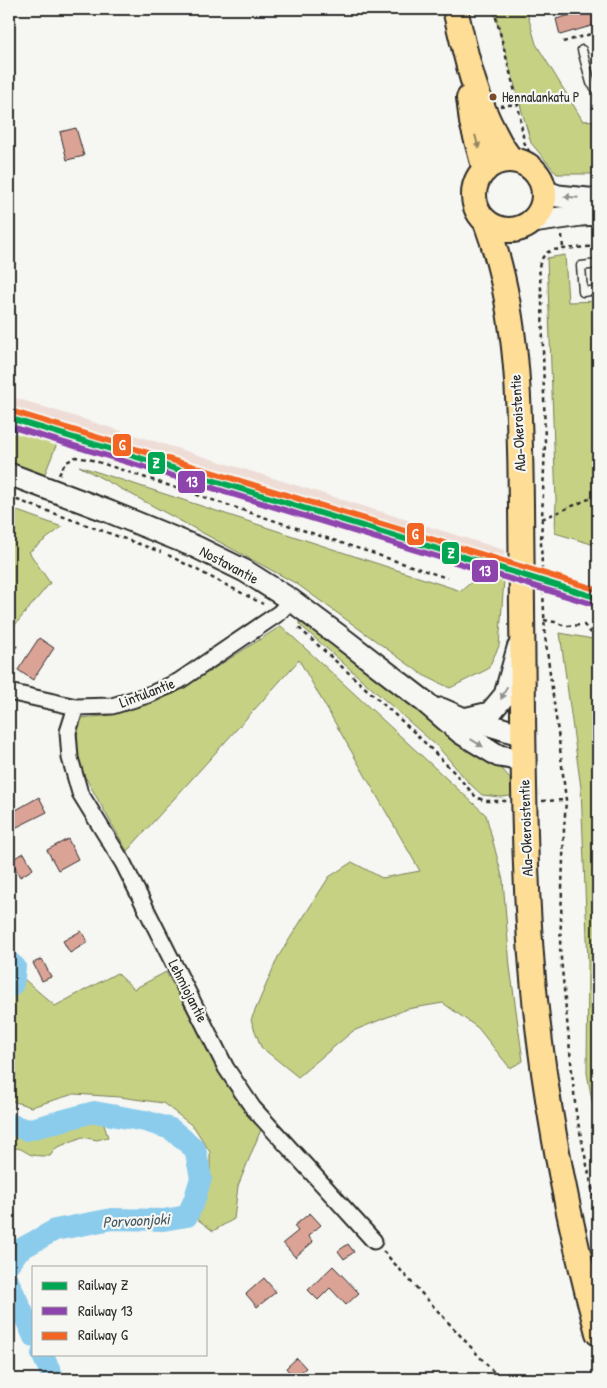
<svg xmlns="http://www.w3.org/2000/svg" width="607" height="1388" viewBox="0 0 607 1388" font-family="'Patrick Hand',sans-serif">
  <style>
    .built { fill: #eeddd6 }
    .green { fill: #c6d184; stroke: #787e58 }
    .lines { fill: none; stroke-linecap: round; stroke-linejoin: round }
    .river { stroke: #8bccec; stroke-width: 22 }
    .building { fill: #dba396; stroke: #2b2b2b }
    .lane-casing { stroke: #2b2b2b; stroke-width: 11 }
    .street-casing { stroke: #2b2b2b; stroke-width: 19 }
    .secondary-casing { stroke: #2b2b2b; stroke-width: 25 }
    .primary-casing { stroke: #2b2b2b; stroke-width: 28 }
    .path { stroke: #2b2b2b; stroke-width: 2.5; stroke-dasharray: 4 4; stroke-linecap: butt }
    .lane { stroke: #f6f6f2; stroke-width: 8 }
    .street { stroke: #f6f6f2; stroke-width: 15 }
    .secondary { stroke: #f6f6f2; stroke-width: 21 }
    .primary { stroke: #fedd96; stroke-width: 24 }
    .rail-1-casing { stroke: #f6f6f2; stroke-width: 10 }
    .rail-2-casing { stroke: #f6f6f2; stroke-width: 10 }
    .rail-3-casing { stroke: #f6f6f2; stroke-width: 10 }
    .rail-1 { stroke: #00a651; stroke-width: 6 }
    .rail-2 { stroke: #8e44ad; stroke-width: 6 }
    .rail-3 { stroke: #f26522; stroke-width: 6 }
    .oneway { fill: #948460 }
    .oneway2 { fill: #90908e }
    .bus-dot { fill: #7a4b2a; stroke: #f6f6f2; stroke-width: 2 }
    .labels { text-anchor: middle; stroke-width: 4.5; stroke-linejoin: round; paint-order: stroke }
    .bus-label { font-size: 14px; fill: #2b2b2b; stroke: #f6f6f2; text-anchor: start }
    .street-label { font-size: 15px; fill: #2b2b2b; stroke: #f6f6f2 }
    .water-label { font-size: 16px; font-style: italic; fill: #485b65; stroke: #f6f6f2 }
    .line-badge { stroke: #f6f6f2; stroke-width: 2 }
    .badge-label { font-size: 14px; text-anchor: middle; font-weight: bold; fill: #fff }
  </style>
  <rect width="100%" height="100%" fill="#f6f6f2"/>
  <filter id="ink" filterUnits="userSpaceOnUse"><feTurbulence type="fractalNoise" baseFrequency=".02" numOctaves="2"/><feDisplacementMap in="SourceGraphic" scale="10" xChannelSelector="R" yChannelSelector="G"/><feConvolveMatrix kernelMatrix="1 2 1 2 8 2 1 2 1" color-interpolation-filters="sRGB"/></filter>
  <g filter="url(#ink)">
    <!-- built -->
    <path class="built" d="M9,396l495,154v30l-91,-31 -152,-45 -252,-78z"/>
    <!-- green -->
    <path class="green" d="M493,9h33l10,35 47,77 15,-1v54h-41l-26,-31z
      M565,255l3,47 30,-1v245l-43,-13 1,-33 -9,-242z
      M9,426l49,15 -14,35 -35,-13z
      M79,466l382,125 21,-18 22,7 -5,66 -11,23 -38,19 -27,-13 -126,-91z
      M9,508l53,19 -33,25 21,31 -41,49z
      M299,620l10,4 186,137 15,17 1,18 -11,1 -18,-2 -13,-12 -30,-35 -140,-124z
      M281,626l205,189 17,65 7,87 13,94 -13,7 -32,-40 -35,-25 -36,6 -54,22 -55,46 -37,-30 -10,-27 27,-63 51,-80 23,-15 30,16 38,-7 -121,-211 -172,191 -52,-92 4,-41 27,-2 68,-22z
      M560,633l38,7v494l-11,-61 1,-110 -7,-175z
      M166,972l65,120 31,35 -24,59 -4,33 -21,12 -16,-12 13,-40v-27l-16,-25 -31,-24 -43,-6 -46,-3 -43,13 -22,-7v-99l15,-22 31,27 62,-33 17,16z
      M102,1119l6,18 -11,3 -15,-3 -26,11 -6,8c-6,0 -12,0 -18,-1 -9,-3 -11,-10 -23,-5v-19l14,4z"/>
    <g class="lines">
      <!-- river -->
      <path class="river" d="M9,962l6,5 -2,17 -4,4
        M9,1124l18,6 67,-18 51,9 26,8 24,20 6,29 -7,23 -7,15 -24,4 -51,-1 -57,11 -36,20 -10,13
        M9,1283l25,54
        M42,1354l12,25"/>
    </g>
    <!-- building -->
    <path class="building" d="M592,9h6v15l-38,11 -4,-16z
      M76,128l8,28 -17,4 -7,-28z
      M39,638l15,10 -21,32 -15,-10z
      M39,797l8,15 -38,19v-17z
      M68,839l10,20 -20,11 -11,-20z
      M24,853l9,16 -13,8 -9,-17z
      M81,931l7,11 -18,11 -7,-12z
      M42,959l9,18 -9,4 -9,-18z
      M310,1213l11,12 -13,11 5,6 -18,15 -12,-14 15,-12 -4,-5z
      M348,1244l6,8 -10,7 -6,-8z
      M333,1266l26,27 -13,12 -16,-17 -12,12 -10,-10z
      M264,1278l12,14 -19,15 -11,-13z
      M297,1358l9,10 -12,10 -8,-10z"/>
    <g class="lines">
      <!-- lane casing -->
      <g class="lane-casing">
        <path id="lane" d="M582,50l9,33 7,8
          M598,264l-17,2 2,26 15,-2"/>
      </g>
      <!-- street casing -->
      <g class="street-casing">
        <path id="street" d="M9,692l67,15 36,-1 39,-12 28,-13 100,-68 12,-13
          M76,707l-8,25 2,26 10,35 43,70 103,205 27,40 121,133"/>
      </g>
      <!-- secondary casing -->
      <g class="secondary-casing">
        <path id="secondary" d="M544,191l14,5 40,4
          M533,222l48,-7 17,-1
          M9,474l101,38 86,35 49,24 46,29 47,35 87,67 36,31 38,23 25,4
          M441,709l23,10 26,-6 15,-18 13,-47
          M468,720l18,4 37,11"/>
      </g>
      <!-- primary casing -->
      <g class="primary-casing">
        <path id="primary" d="M455,9c10,42 19,87 40,125 5,10 9,18 17,26
          M469,98l3,24 13,48
          M474 195a35 35 0 1 1 70 0a35 35 0 1 1-70 0Z
          M486,222c33,89 34,189 35,283 1,70 1,140 2,209 1,88 2,177 10,265 11,120 34,238 65,354"/>
      </g>
      <!-- path -->
      <path class="path" d="M494,9l24,95 6,38 7,13 21,21
        M563,42l35,-10
        M500,106l18,-2
        M562,235l1,14
        M598,246l-46,4c-8,3 -11,9 -13,17l3,33 3,144 -4,99 4,93 14,104 7,60 -2,29 -4,119 16,165 22,104
        M59,475l6,-12 11,-6 16,3 355,118
        M9,497l152,55
        M542,519l56,-24
        M168,555l95,49
        M544,620l11,2 10,4 19,-1 9,10h5
        M299,628l115,104 37,37 25,28 9,4h22
        M9,642l8,5
        M542,801l24,-1
        M383,1251l117,128"/>
      <!-- lane -->
      <use href="#lane" class="lane"/>
      <!-- street -->
      <use href="#street" class="street"/>
      <!-- secondary -->
      <use href="#secondary" class="secondary"/>
      <!-- primary -->
      <use href="#primary" class="primary"/>
      <!-- rail-1 casing -->
      <g class="rail-1-casing">
        <path id="rail-1" d="M9,418l589,180"/>
      </g>
      <!-- rail-2 casing -->
      <g class="rail-2-casing">
        <path id="rail-2" d="M9,426l587,179"/>
      </g>
      <!-- rail-3 casing -->
      <g class="rail-3-casing">
        <path id="rail-3" d="M11,411l587,179"/>
      </g>
      <!-- rail-1 -->
      <use href="#rail-1" class="rail-1"/>
      <!-- rail-2 -->
      <use href="#rail-2" class="rail-2"/>
      <!-- rail-3 -->
      <use href="#rail-3" class="rail-3"/>
    </g>
    <!-- one-way arrows -->
    <defs><path id="oneway-solid" d="M-6-.8H1V-3.2L6.5 0L1 3.2V.8H-6Z" transform="scale(1.25)"/></defs>
    <use class="oneway" href="#oneway-solid" transform="translate(477 142) rotate(75)"/>
    <g class="oneway2">
      <use href="#oneway-solid" transform="translate(571 197) rotate(-175)"/>
      <use href="#oneway-solid" transform="translate(504 693) rotate(115)"/>
      <use href="#oneway-solid" transform="translate(477 743) rotate(31)"/>
    </g>
  </g>
  <!-- markers -->
  <circle class="bus-dot" cx="493" cy="97" r="4.5"/>
  <g class="labels">
    <!-- bus labels -->
    <g class="bus-label">
      <text x="502" y="102">Hennalankatu P</text>
    </g>
    <!-- street labels -->
    <g class="street-label">
      <text transform="translate(518 423) rotate(-93)" y="5">Ala-Okeroistentie</text>
      <text transform="translate(229 565) rotate(28)" y="5">Nostavantie</text>
      <text transform="translate(147 693) rotate(-21)" y="5">Lintulantie</text>
      <text transform="translate(526 828) rotate(-92)" y="5">Ala-Okeroistentie</text>
      <text transform="translate(188 991) rotate(63)" y="5">Lehmiojantie</text>
    </g>
    <!-- water labels -->
    <g class="water-label">
      <text transform="translate(136 1220) rotate(-3)" y="6">Porvoonjoki</text>
    </g>
  </g>
  <g class="line-badge">
    <rect x="112" y="433" width="20" height="24" rx="5" fill="#f26522"/>
    <rect x="147" y="451" width="19" height="24" rx="5" fill="#00a651"/>
    <rect x="177" y="470" width="29" height="24" rx="5" fill="#8e44ad"/>
    <rect x="406" y="522" width="19" height="24" rx="5" fill="#f26522"/>
    <rect x="441" y="541" width="19" height="24" rx="5" fill="#00a651"/>
    <rect x="471" y="559" width="28" height="24" rx="5" fill="#8e44ad"/>
  </g>
  <g class="badge-label">
    <text x="122" y="450">G</text>
    <text x="156" y="468">Z</text>
    <text x="192" y="487">13</text>
    <text x="415" y="539">G</text>
    <text x="451" y="558">Z</text>
    <text x="485" y="576">13</text>
  </g>
  <!-- margin -->
  <rect width="607" height="1388" fill="none" stroke="#f6f6f2" stroke-width="30"/>
  <rect x="15" y="15" width="577" height="1358" fill="none" stroke="#2b2b2b" stroke-width="2" filter="url(#ink)"/>
  <!-- legend -->
  <rect x="32" y="1266" width="175" height="90" fill="#f6f6f2" stroke="#a5a5a2"/>
  <rect x="42" y="1282" width="25" height="8" fill="#00a651" stroke="#a5a5a2"/>
  <text x="78" y="1290" font-size="15" fill="#2b2b2b">Railway Z</text>
  <rect x="42" y="1307" width="25" height="8" fill="#8e44ad" stroke="#a5a5a2"/>
  <text x="78" y="1316" font-size="15" fill="#2b2b2b">Railway 13</text>
  <rect x="42" y="1332" width="25" height="8" fill="#f26522" stroke="#a5a5a2"/>
  <text x="78" y="1340" font-size="15" fill="#2b2b2b">Railway G</text>
</svg>
